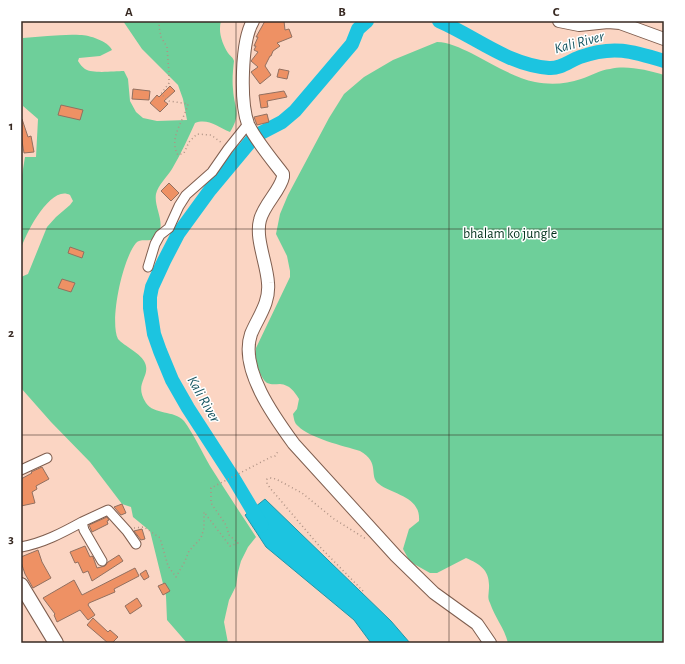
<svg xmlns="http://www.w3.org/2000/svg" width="685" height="664" viewBox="0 0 685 664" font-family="'Alegreya Sans',sans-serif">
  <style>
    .green { fill: #6ecf9a }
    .water { fill: #1cc4e0; stroke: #2496a7 }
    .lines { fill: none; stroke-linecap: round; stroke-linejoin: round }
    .river { stroke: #1cc4e0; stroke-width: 14 }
    .building { fill: #ee9164; stroke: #927060 }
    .street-casing { stroke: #7f5e4f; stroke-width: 11 }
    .secondary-casing { stroke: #7f5e4f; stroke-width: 14 }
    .primary-casing { stroke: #7f5e4f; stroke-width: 16 }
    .path { stroke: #af9284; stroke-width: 1.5; stroke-dasharray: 1 3; stroke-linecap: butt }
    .street { stroke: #fff; stroke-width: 9 }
    .secondary { stroke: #fff; stroke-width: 12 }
    .primary { stroke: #fff; stroke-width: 14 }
    .grid { fill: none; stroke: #372922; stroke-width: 1; stroke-opacity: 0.55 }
    .labels { text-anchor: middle; stroke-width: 3; stroke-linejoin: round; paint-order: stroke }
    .park-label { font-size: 14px; fill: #03331d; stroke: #fff }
    .water-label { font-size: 15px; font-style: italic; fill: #195762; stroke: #fff }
    .neatline { fill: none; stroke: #372922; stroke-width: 1.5 }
    .grid-label { font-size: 13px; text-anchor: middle; font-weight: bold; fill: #372922 }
  </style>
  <rect width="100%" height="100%" fill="#fbd5c3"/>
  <!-- green -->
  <path class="green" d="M123,21h98c-3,11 1,22 7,32 2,3 5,4 6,8 -1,9 -2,19 -1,28 1,19 9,24 -3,43 -12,-5 -22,-14 -35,-9 -7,15 -14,31 -23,46 -5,8 -14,16 -16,25 -2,12 7,24 4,36 -5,17 -18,6 -24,13 -13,15 -27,78 -18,96 6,7 24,15 27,24 6,14 -12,20 1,40 8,12 28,7 38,18 9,12 18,31 26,45 15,24 31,48 46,71l-8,10 -7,14 -3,11 -2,14 -7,14 -3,13 -2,9 4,21h-41l-20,-23 -1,-24 -16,-65 -17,-14 -2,-10 -9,-3 -32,-42 -39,-40 -30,-34v-111l7,-3 19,-47 9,-10 14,-12 3,-4 -3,-6c-19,-11 -45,39 -49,54v-68l4,-24h11l2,-38 -15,-13v-68c19,-1 38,-4 57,-3 9,0 28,6 32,15l-12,6 -21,2 -1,3c2,3 4,6 7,8 8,5 29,2 39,2l4,8 2,22 6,11 7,6 14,3 30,-1 -4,-21 -5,-14 -36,-36z
    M437,42c12,0 23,6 34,11 20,10 43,25 64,29 15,3 32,2 46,-3 10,-3 19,-9 29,-10 17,-4 37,1 54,6v568h-156c-4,-16 -13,-25 -18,-40 -3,-5 -1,-10 -1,-15 1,-18 -9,-24 -23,-30l-29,15h-7l-16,-9 -5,-4 -6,-11 6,-20 10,-8c2,-25 -26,-26 -40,-37 -11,-8 2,-21 -19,-33 -16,-5 -51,-13 -62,-25 -4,-3 -4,-8 -5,-12l4,-5 2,-10c-5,-8 -9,-14 -19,-15 -5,0 -8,1 -13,-1 -8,-6 -13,-26 -11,-35l34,-71v-6l-3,-15 -11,-22 4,-20 8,-19 41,-77 15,-24 20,-17 29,-17z"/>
  <!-- water -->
  <path class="water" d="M265,499l126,122 19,22h-39l-17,-23 -88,-73 -21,-32z"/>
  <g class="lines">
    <!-- river -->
    <path class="river" d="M439,21c37,16 69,44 110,47 12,1 20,-7 31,-11 33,-12 52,-6 84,4
      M262,526l-28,-47 -46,-71 -16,-28 -12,-29 -6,-17 -4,-26v-11l2,-10 12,-26 14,-27 32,-44 45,-54 27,-14 13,-11 57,-67 6,-15 9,-8"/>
  </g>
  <!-- building -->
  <path class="building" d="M265,21h19l1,9 4,-1 3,8 -15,6 3,3 -7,5 -2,5h-1l-5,10 6,9 -11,9 -9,-12 7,-5 -7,-6 7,-9 -4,-2 2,-4h-2l4,-9h-2z
    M279,69l10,2 -2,8 -10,-2z
    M170,86l5,5 -11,10 4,3 -8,8 -10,-9 7,-8 2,2z
    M133,89l17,2 -1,9 -17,-1z
    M284,91l3,6 -20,4 1,6 -7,1 -2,-13z
    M61,105l22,5 -3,10 -22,-5z
    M267,114l2,8 -12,3 -3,-8z
    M22,119l6,18 3,-1 3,16 -10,1 -3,-18v-15z
    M169,183l10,10 -8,8 -10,-10z
    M70,247l14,5 -2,6 -14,-5z
    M62,279l13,4 -4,9 -13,-4z
    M42,467l7,12 -13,7 1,3 -5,3 3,11 -14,3v-27l11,-6 -1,-1z
    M122,504l4,9 -5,2 -7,-8z
    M107,517l2,3 -2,1 1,3 -16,8 -3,-7z
    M142,529l3,10 -4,1 -7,-9z
    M85,546l5,11 2,-1 1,1 4,11 8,-2 3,-4 11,-7 4,6 -31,20 -4,-10 -5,2 -5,-11 -3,1 -5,-11z
    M38,550l4,12 9,16 -18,10 -8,-14 -4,-12v-5z
    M135,568l4,8 -25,13 1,3 -26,11 -1,2 7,10 -7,5 -8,-10 -23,12 -3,-7 1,-1 -12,-16 31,-18 8,15z
    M146,570l3,7 -5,3 -4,-6z
    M165,583l5,8 -7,4 -5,-9z
    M137,598l5,8 -12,8 -5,-8z
    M93,618l15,14 2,-2 8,7 -6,6h-4l-21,-18z"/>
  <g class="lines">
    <!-- street casing -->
    <g class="street-casing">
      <path id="street" d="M148,267l7,-23 5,-9 9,-7 10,-22 7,-11 26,-23 16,-23 20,-25
        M21,470l26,-12
        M82,522l26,-12 19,21 9,13
        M21,547c22,-4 41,-14 61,-25l2,8 18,31"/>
    </g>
    <!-- secondary casing -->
    <g class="secondary-casing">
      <path id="secondary" d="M253,21c-12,20 -13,81 -5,103 6,14 25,37 35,50v3c-3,14 -19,27 -23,43 -5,18 7,44 8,63 2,20 -10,34 -17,51 -12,35 24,84 43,110l102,112 38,37 43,31 13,19
        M559,21l20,4 29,-3 12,1 44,16"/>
    </g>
    <!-- primary casing -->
    <g class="primary-casing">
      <path id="primary" d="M21,585l35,58"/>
    </g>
    <!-- path -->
    <path class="path" d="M160,21l-1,5 2,11 6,10 2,26v10l-8,11 8,7 19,3c-4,17 -20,34 -10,51l6,-2 5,-11 8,-8 14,1 11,8
      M134,528l10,-1 16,11 8,28 8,11 8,-14 5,-12 12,-13 3,-10v-16l26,34 8,-3 -9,-8 -3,-10 -15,-22v-15l60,-31 4,-1 4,-6
      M363,591l-42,-43 -51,-60 -3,-5v-4l4,-1 5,1 26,14 32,26 32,20"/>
    <!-- street -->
    <use href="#street" class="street"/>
    <!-- secondary -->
    <use href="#secondary" class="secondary"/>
    <!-- primary -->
    <use href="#primary" class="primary"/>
  </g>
  <!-- grid -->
  <path class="grid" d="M236,21v622M449,21v622M21,229h643M21,435h643"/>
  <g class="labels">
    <!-- park labels -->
    <g class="park-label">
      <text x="510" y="238">bhalam ko jungle</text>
    </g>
    <!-- water labels -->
    <g class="water-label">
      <text transform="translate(579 42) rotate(-15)" y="5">Kali River</text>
      <text transform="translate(204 399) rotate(60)" y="5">Kali River</text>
    </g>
  </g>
  <!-- border -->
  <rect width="685" height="664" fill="none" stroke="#ffffff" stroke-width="44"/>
  <rect x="22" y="22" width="641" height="620" class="neatline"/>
  <g class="grid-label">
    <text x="129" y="16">A</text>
    <text x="342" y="16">B</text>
    <text x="556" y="16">C</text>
    <text x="11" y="130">1</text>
    <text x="11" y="337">2</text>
    <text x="11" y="543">3</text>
  </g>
</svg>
